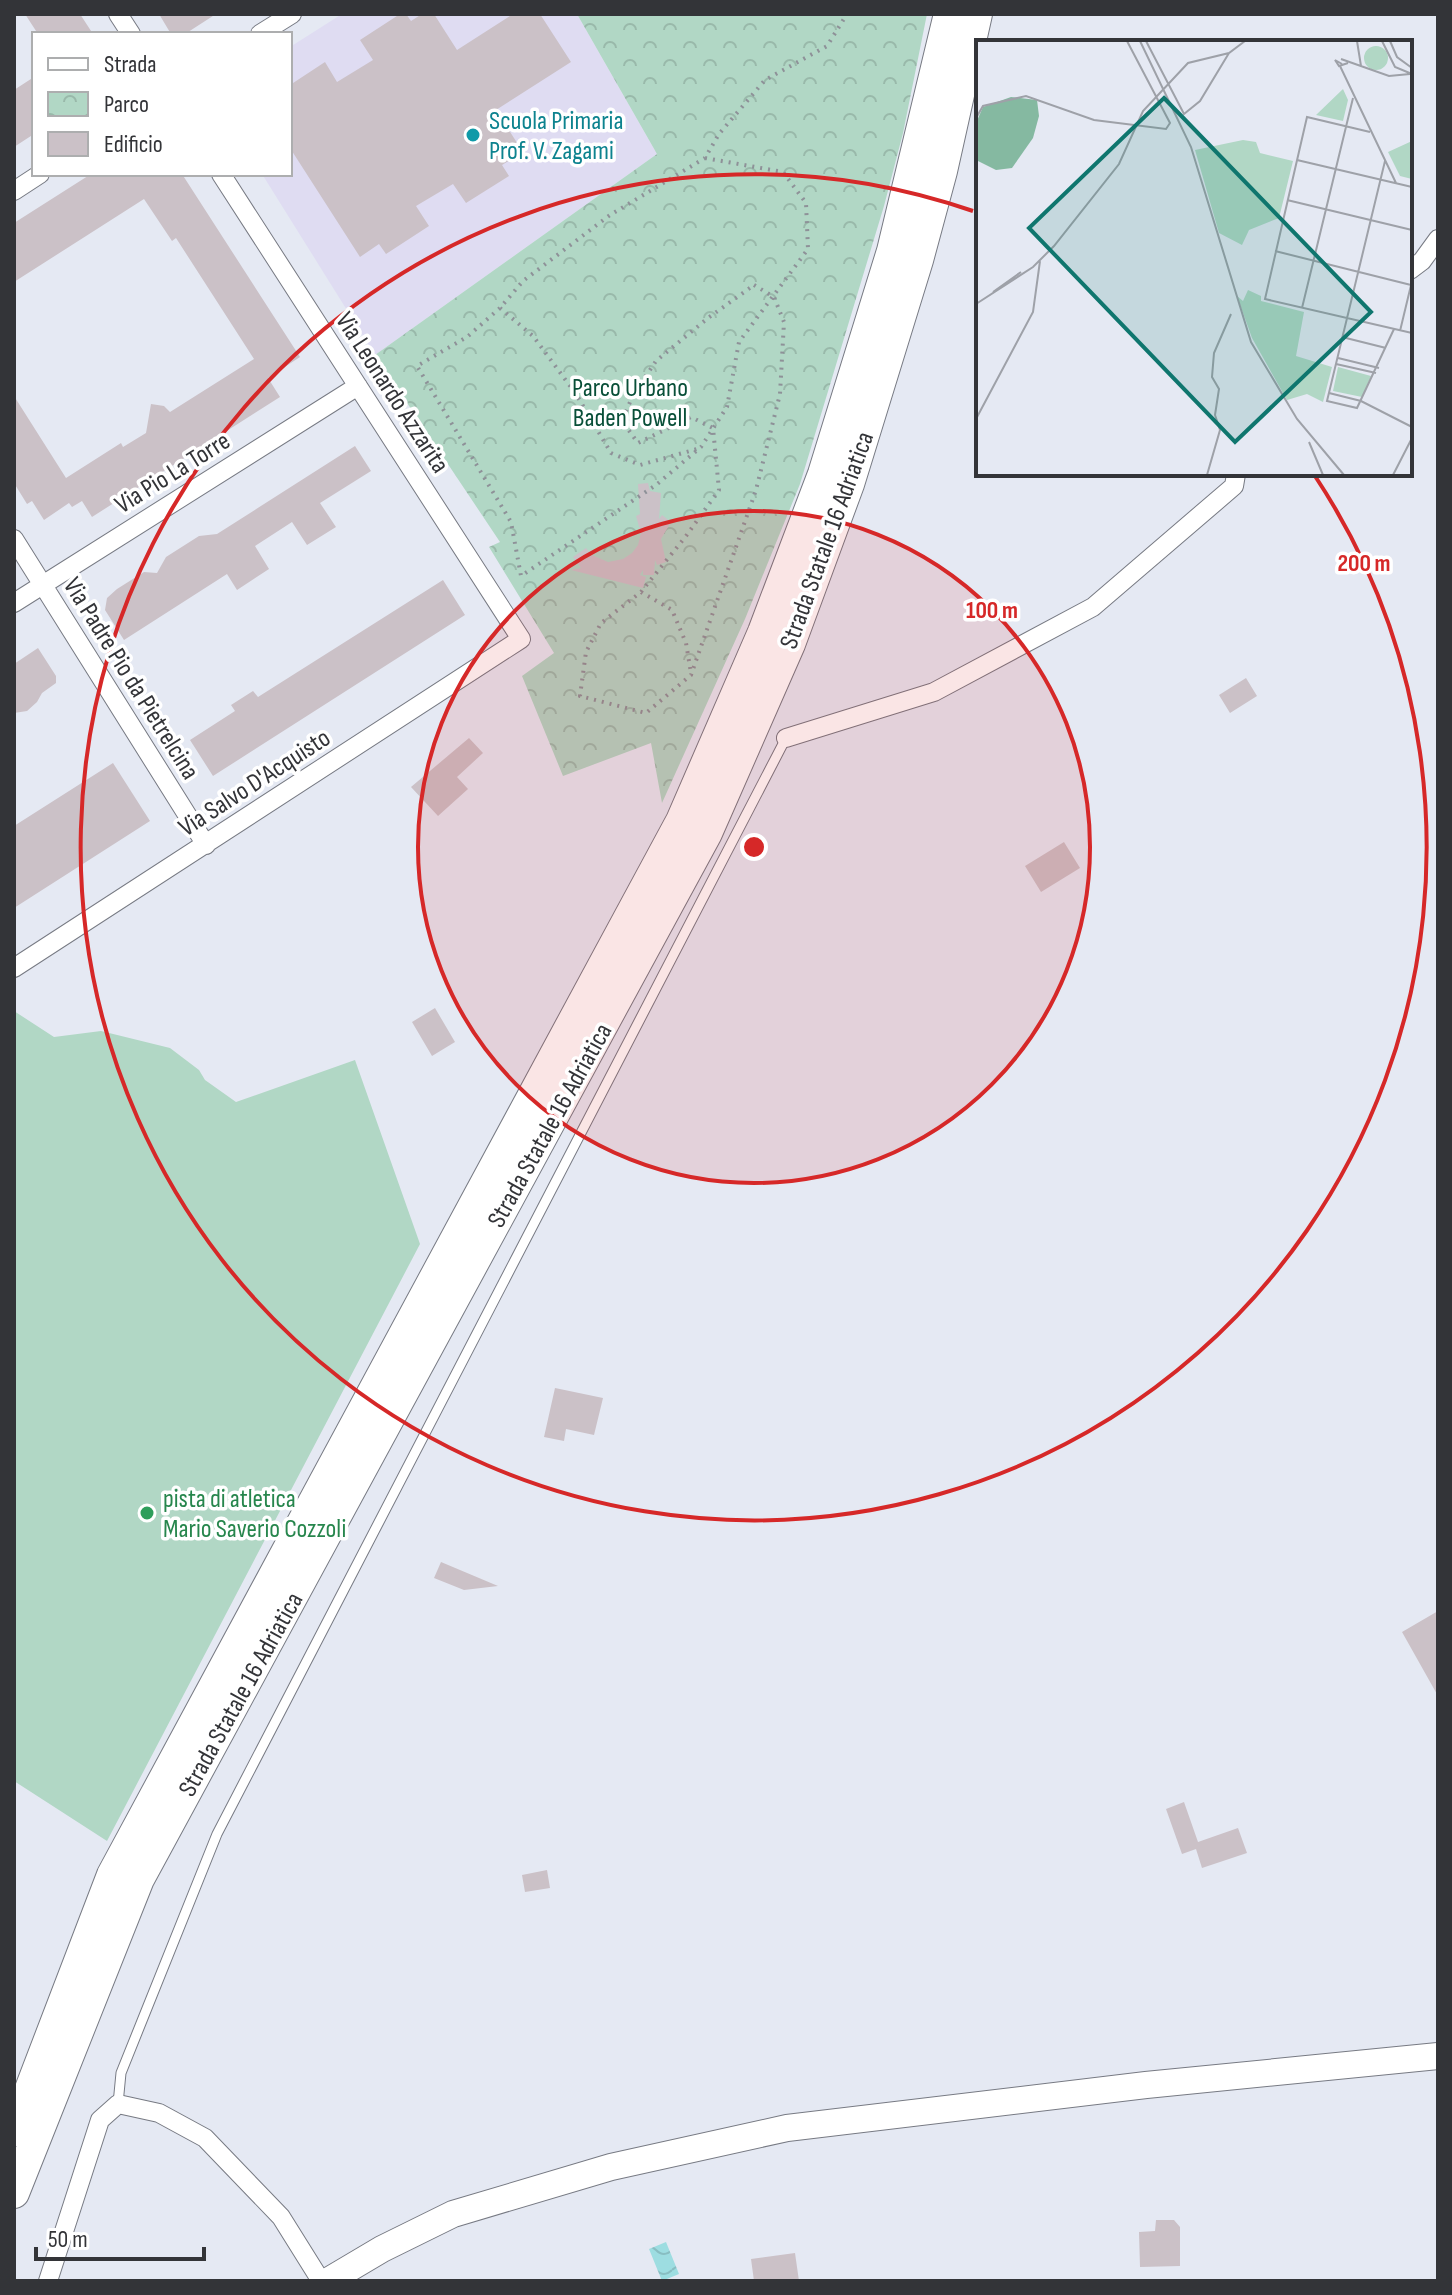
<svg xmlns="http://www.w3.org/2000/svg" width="1452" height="2295" viewBox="0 0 1452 2295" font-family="'Sofia Sans Condensed',sans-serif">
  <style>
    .education { fill: #dfdcf2 }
    .green { fill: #b1d7c5 }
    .park { fill: url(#park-crowns) }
    .water { fill: url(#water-waves) }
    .building { fill: #cbc1c7 }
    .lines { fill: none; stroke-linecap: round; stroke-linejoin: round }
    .service-casing { stroke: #777a83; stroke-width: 11 }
    .minor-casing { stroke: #777a83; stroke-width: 20 }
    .secondary-casing { stroke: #777a83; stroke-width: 28 }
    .trunk-casing { stroke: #777a83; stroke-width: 32 }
    .path { stroke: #8e9198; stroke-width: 4; stroke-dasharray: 2 6; stroke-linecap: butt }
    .service { stroke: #fff; stroke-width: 9 }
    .minor { stroke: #fff; stroke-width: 18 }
    .secondary { stroke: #fff; stroke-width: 26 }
    .trunk { stroke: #fff; stroke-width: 30 }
    .ring { fill: none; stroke: #d62828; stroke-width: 4 }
    .culture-dot { fill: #0f9aa8; stroke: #fff; stroke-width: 3 }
    .leisure-dot { fill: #2e9e5b; stroke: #fff; stroke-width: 3 }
    .labels { text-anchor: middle; stroke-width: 7; stroke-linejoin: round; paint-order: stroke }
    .culture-label { font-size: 26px; fill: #0d838f; stroke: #fff; text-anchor: start }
    .park-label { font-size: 26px; fill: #094f38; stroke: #fff }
    .street-label { font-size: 26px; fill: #333438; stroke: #fff }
    .leisure-label { font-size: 26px; fill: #27864d; stroke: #fff; text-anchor: start }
    .inset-road { fill: none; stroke: #9ea1a8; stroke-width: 2 }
    .view { fill: #0f766e; fill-opacity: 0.15; stroke: #0f766e; stroke-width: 4 }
    .inset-edge { fill: none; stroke: #333438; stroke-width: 4 }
    .centre { fill: #d62828; stroke: #fff; stroke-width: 4 }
    .ring-label { font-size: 24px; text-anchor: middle; font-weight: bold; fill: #d62828; stroke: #fff; stroke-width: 7; stroke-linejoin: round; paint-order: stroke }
  </style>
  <defs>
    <pattern id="park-crowns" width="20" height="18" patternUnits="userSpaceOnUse" patternTransform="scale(2)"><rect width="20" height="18" fill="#b1d7c5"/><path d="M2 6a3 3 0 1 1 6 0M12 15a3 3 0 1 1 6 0" fill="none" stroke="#99b9aa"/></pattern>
    <pattern id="water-waves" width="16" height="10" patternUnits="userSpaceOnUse" patternTransform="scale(2)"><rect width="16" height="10" fill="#9ddde1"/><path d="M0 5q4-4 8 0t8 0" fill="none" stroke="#88bec2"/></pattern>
  </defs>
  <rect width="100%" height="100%" fill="#e5e9f3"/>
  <!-- education -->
  <path class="education" d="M342,14h235l80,140 -282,201 -113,-181h28v-127z"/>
  <!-- green -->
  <path class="green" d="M14,1011l40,26 47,-6 69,17 29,22 6,10 31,22 119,-42 65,184 -313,597 -93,-60z"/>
  <!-- park -->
  <path class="park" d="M577,14h350l-24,119 -19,73 -84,278 -55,135 -83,184 -11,-60 -88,33 -41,-100 32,-23 -65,-106 11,-5 -125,-187 282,-201z"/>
  <!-- water -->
  <path class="water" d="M666,2242l13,32 -17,7 -13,-32z"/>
  <!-- building -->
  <path class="building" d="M25,14h55l13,20h-55z
    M159,14h57l-31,20h-14z
    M400,14h6l5,7 11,-7h12l23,36 56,-36h27l31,48 -75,48 27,42 -21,13 7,11 -43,27 -13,-19 -37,22 13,20 -43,28 -7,-10 -19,13 -70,-109v-63l35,-23 12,20 36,-22 -13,-20z
    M34,77v57l-20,13v-57z
    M91,174h91l118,183 -32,21 12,19 -188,120 -10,-16 -10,6 -3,-4 -25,17 -12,-19 -5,3 -13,-21v-87l52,82 55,-35 2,4 23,-14 5,-29 13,2 6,6 84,-53 -78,-121 -4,3 -28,-42 -130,83v-59z
    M355,446l16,25 -51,32 16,24 -29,18 -15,-23 -37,24 14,23 -32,21 -10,-16 -103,66 -19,-30 2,-12 10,-9 27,-17 13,1 9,-16 33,-21 18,-2z
    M648,483l2,8 11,2 -2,26 3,-4 9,7 -10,17 5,23 -9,3 -2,-5 -1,15h-11v-5l-3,5 6,2 -3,11 -72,-18 10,-2 -8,-11 13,-9 6,7 16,7 15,-3 9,-6 6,-8 3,-12 -5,-17 4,-2 -2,-30z
    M443,580l22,35 -252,161 -23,-36 45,-29 -4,-6 22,-14 5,6z
    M38,648l18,28v7l-14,10 -5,9 -10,9 -13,2v-49z
    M1246,678l11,18 -27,17 -11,-18z
    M469,738l14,15 -26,24 11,12 -30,27 -27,-29z
    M113,763l37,58 -136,87v-82z
    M1064,842l16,26 -39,24 -16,-26z
    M435,1008l20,34 -23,14 -20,-34z
    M555,1388l48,10 -9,37 -28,-6 -2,12 -20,-4z
    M441,1562l57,24 -34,4 -30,-12z
    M1438,1611v85l-36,-64z
    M1184,1802l14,40 40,-14 9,25 -45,15 -6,-19 -14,5 -16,-45z
    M547,1870l3,18 -25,4 -3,-17z
    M1156,2220h18l6,7v39l-40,1 -1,-35 16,-1z
    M795,2253l4,28h-45l-3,-22z"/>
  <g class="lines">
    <!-- service casing -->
    <g class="service-casing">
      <path id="service" d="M118,2104l3,-31 96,-239 569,-1096"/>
    </g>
    <!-- minor casing -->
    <g class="minor-casing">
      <path id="minor" d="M118,14l13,20
        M260,34l32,-20
        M14,191l26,-17
        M1410,270l12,-9 16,-22
        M14,539l192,306
        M14,603l344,-217
        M786,738l148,-46 159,-85 141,-121 2,-12
        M14,968l507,-329 -300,-465
        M48,2281l52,-161 18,-16 41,9 46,25 76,79 40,64"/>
    </g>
    <!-- secondary casing -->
    <g class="secondary-casing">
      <path id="secondary" d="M328,2281l54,-32 71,-35 158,-47 176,-39 359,-43 292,-29"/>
    </g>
    <!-- trunk casing -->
    <g class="trunk-casing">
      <path id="trunk" d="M14,2131l98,-256 569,-1054 82,-189 60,-158 69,-223 57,-237
        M14,2193l125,-314 568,-1046 83,-189 59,-160 69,-224 24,-89 35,-157"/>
    </g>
    <!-- path -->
    <path class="path" d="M705,158l78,14 23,31 2,46 -69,93 -12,65 -26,40 -45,38 -135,91 -10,-54 -94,-156 50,-29 33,-29 23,-27 87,-66 95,-57 14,-24 46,-54 62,-34 20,-32
      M754,285l20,12 10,25 -4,72 -24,96 -65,185 -45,38 -66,-17 6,-44 15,-29 40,-31 45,-56 33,-46 -6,-62 -22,-11 -53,26 -16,-22 11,-26 23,-34 52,-43z
      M500,308l33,28 43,58 35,59 29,12 57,-16
      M641,592l31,18 14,33 5,30"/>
    <!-- service -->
    <use href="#service" class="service"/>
    <!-- minor -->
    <use href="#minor" class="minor"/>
    <!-- secondary -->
    <use href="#secondary" class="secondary"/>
    <!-- trunk -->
    <use href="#trunk" class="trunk"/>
  </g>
  <!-- distance rings -->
  <circle cx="754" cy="847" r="336" fill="#d62828" fill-opacity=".12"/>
  <g class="ring">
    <circle cx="754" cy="847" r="336"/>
    <path d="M1315 476A673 673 0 1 1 973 211"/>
  </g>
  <!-- markers -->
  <circle class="culture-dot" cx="473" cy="135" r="8"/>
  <circle class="leisure-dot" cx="147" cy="1513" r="8"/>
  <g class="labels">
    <!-- culture labels -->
    <g class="culture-label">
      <text x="489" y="129">Scuola Primaria<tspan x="489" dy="30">Prof. V. Zagami</tspan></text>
    </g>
    <!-- park labels -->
    <g class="park-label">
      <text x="630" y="396">Parco Urbano<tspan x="630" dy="30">Baden Powell</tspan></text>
    </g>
    <!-- street labels -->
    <g class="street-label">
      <text transform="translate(393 392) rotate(57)" y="9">Via Leonardo Azzarita</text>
      <text transform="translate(172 472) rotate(-32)" y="9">Via Pio La Torre</text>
      <text transform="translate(826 540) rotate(-70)" y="9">Strada Statale 16 Adriatica</text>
      <text transform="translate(132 678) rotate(58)" y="9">Via Padre Pio da Pietrelcina</text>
      <text transform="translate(254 782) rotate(-33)" y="9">Via Salvo D'Acquisto</text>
      <text transform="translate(549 1125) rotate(-61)" y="9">Strada Statale 16 Adriatica</text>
      <text transform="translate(240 1694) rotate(-61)" y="9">Strada Statale 16 Adriatica</text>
    </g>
    <!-- leisure labels -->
    <g class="leisure-label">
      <text x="163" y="1507">pista di atletica<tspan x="163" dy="30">Mario Saverio Cozzoli</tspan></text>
    </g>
  </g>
  <!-- overview -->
  <g transform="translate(976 40)">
    <rect width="436" height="436" fill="#e5e9f3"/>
    <path d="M267,100l13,2 4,11 33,8 -14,57 -30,12 -7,15 -23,-12 -24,-83zM436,101v38l-12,-3 -12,-24zM362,327l33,9 -9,21 -29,-6z" fill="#b1d7c5"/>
    <path d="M35,57l26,3 2,16 -6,22 -21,30 -16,2 -20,-10v-37l7,-16z" fill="#85b9a1"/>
    <path d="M388 18a12 12 0 1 1 24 0a12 12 0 1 1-24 0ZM367,49l5,11 -5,21 -27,-6zM272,250l13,6v5l43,11 -8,44 36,11 -9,35 -16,-8 -20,6 -35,-62 -15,-42 6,5z" fill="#b1d7c5"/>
    <path class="inset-road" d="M164,1l51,106 60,195 46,77 47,56M170,1l38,73 16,-13 29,-48M381,1l4,25M406,1l13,26 17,7M414,1l7,16 15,11M365,19l48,17 21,-2M366,24l-7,-4 4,6 9,-3M364,26l56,117M0,78l7,-12 43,-10 68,24 72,9 4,-6 -43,-82M394,92l-63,-15 -42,182 147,34M321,120l115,27M409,121l-58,240 30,7 37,-79M311,160l125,30M299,211l136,34M17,252l28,-20M0,264l57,-37 21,-21 65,-82 24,-53 45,-48 41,-10 16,-12M326,268l51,-210M424,291l12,-50M366,297l44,11M362,318l41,10M360,324l40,9M353,353l32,8 51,26M0,379l57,-107 7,-51M333,402l14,33M231,435l13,-45 -5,-15 4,-26 -7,-12 2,-24 17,-39M417,435l19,-37"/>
    <path class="view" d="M188,58l207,214 -136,130 -206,-214z"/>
    <rect width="436" height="436" class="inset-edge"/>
  </g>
  <circle cx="754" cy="847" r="12" class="centre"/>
  <g class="ring-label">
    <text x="1364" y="571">200 m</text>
    <text x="992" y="618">100 m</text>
  </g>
  <!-- border -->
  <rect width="1452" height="2295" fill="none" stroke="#333438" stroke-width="32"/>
  <!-- legend -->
  <rect x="32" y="32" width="260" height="144" fill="#ffffff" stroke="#adaeaf" stroke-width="2"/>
  <rect x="48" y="58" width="40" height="12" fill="#ffffff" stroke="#adaeaf" stroke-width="2"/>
  <text x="104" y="72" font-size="24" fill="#333438">Strada</text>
  <rect x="48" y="92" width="40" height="24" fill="url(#park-crowns)" stroke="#adaeaf" stroke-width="2"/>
  <text x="104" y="112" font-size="24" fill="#333438">Parco</text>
  <rect x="48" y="132" width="40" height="24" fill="#cbc1c7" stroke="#adaeaf" stroke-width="2"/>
  <text x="104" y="152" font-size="24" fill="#333438">Edificio</text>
  <!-- scale -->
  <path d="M36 2247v12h168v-12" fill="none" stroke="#333438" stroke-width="4"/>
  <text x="48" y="2247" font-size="24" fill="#333438" stroke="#ffffff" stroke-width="6" paint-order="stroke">50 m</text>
</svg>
